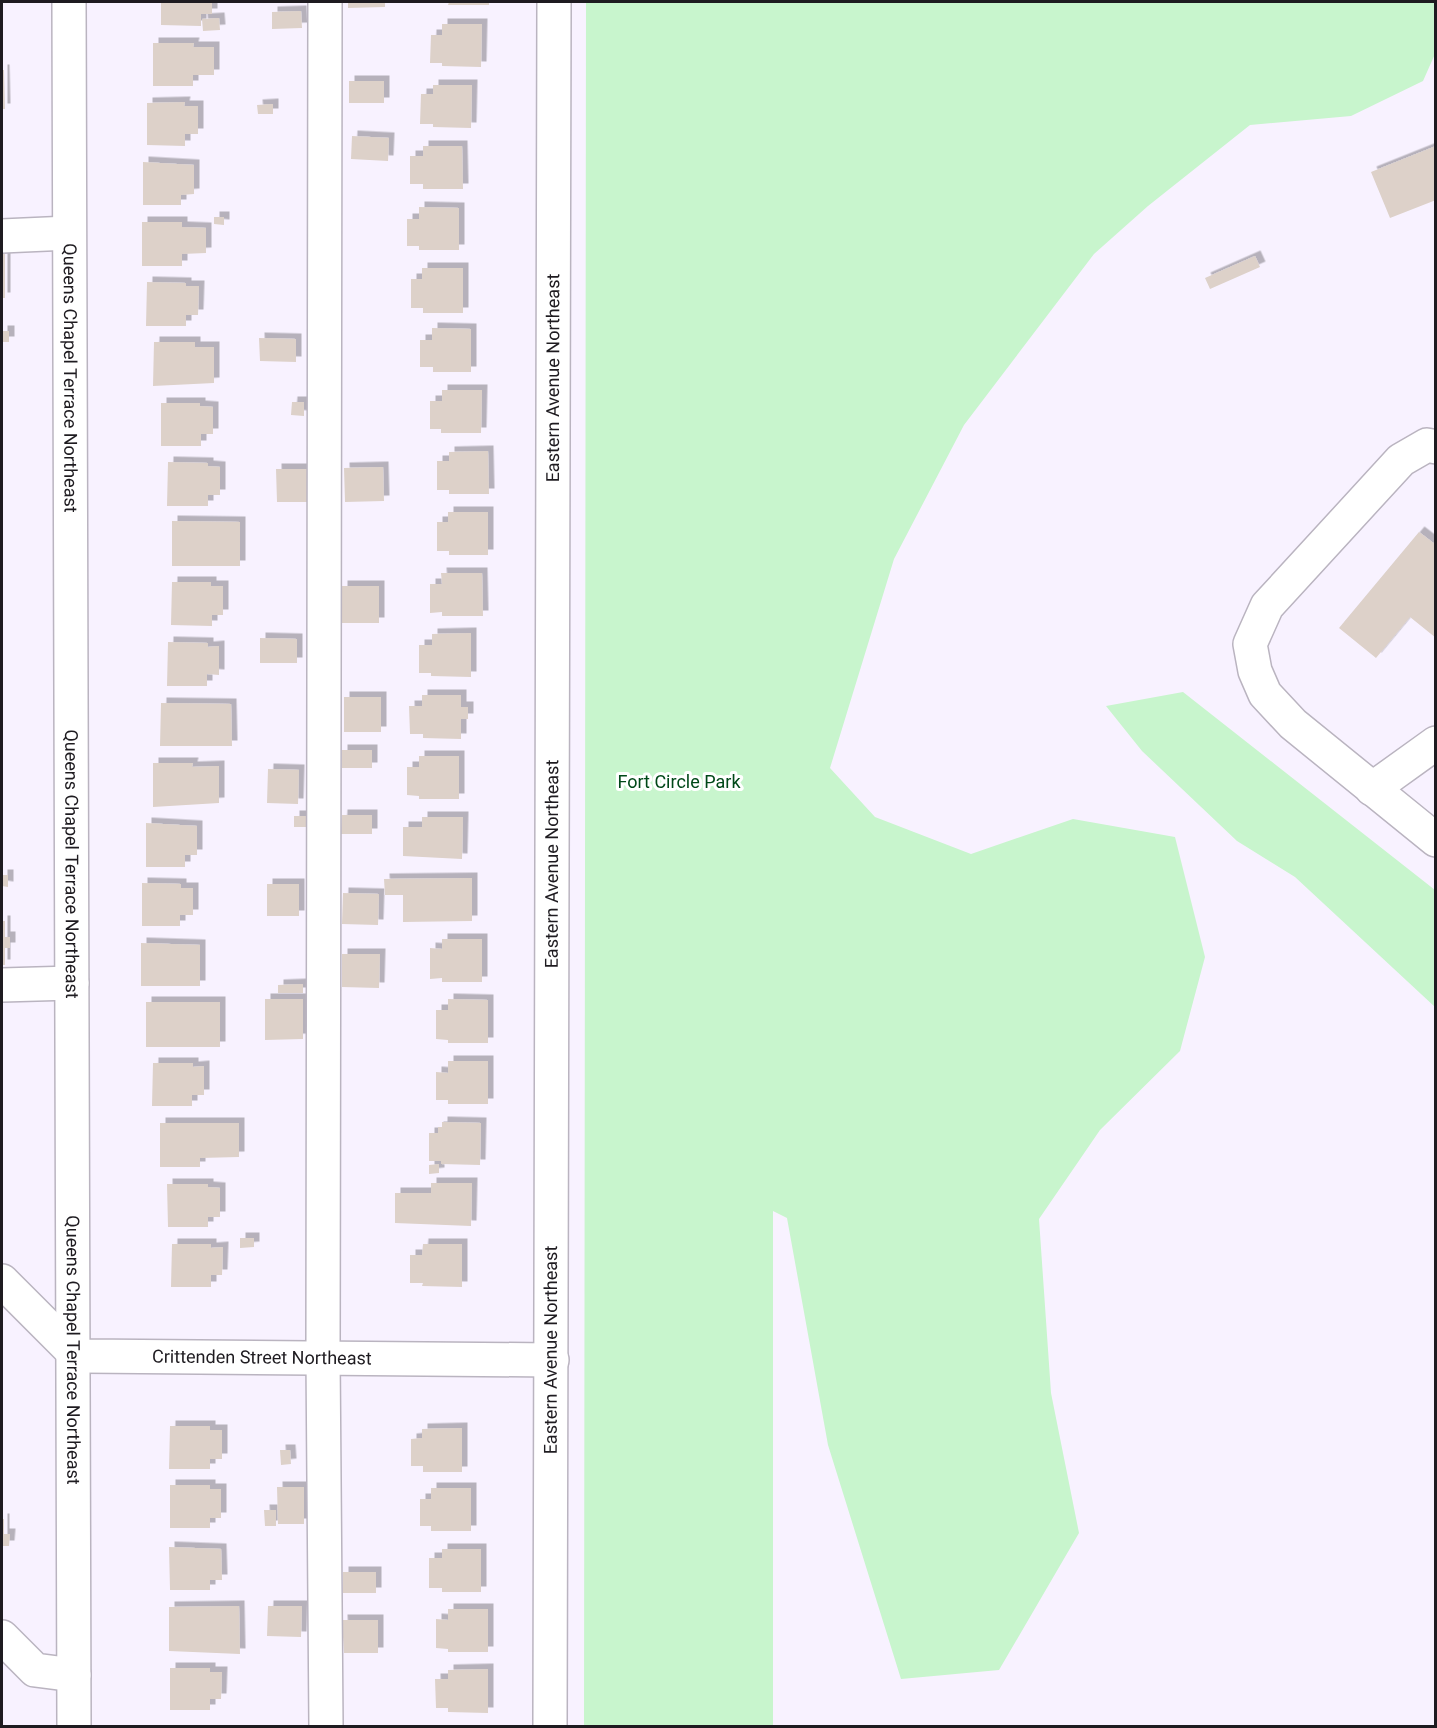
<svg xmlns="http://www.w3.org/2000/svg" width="1437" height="1728" viewBox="0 0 1437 1728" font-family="Roboto,sans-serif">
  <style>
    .green { fill: #c8f5cd }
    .building { fill: #ddd1c9; filter: url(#shadow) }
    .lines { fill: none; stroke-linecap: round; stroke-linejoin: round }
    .minor-casing { stroke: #bab4c0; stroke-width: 36 }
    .minor { stroke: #fff; stroke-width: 33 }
    .labels { text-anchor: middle; stroke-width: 6; stroke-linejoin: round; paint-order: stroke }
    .street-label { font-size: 18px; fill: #1e1b20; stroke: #fff }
    .park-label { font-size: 18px; fill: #004818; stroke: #fff }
  </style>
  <defs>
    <filter id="shadow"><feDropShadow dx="5.5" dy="-5.5" stdDeviation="0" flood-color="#0004"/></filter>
  </defs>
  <rect width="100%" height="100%" fill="#f8f2ff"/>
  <!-- green -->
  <path class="green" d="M586,2h849v52l-12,27 -72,35 -101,9 -102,81 -54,48 -130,171 -70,134 -64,209 45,49 96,37 102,-35 102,18 30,120 -25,94 -80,79 -61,89 12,174 28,140 -80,137 -98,9 -73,-234 -41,-227 -14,-7v515h-189z
    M1183,692l252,198v117l-140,-130 -58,-36 -95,-90 -36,-45z"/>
  <!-- building -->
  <path class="building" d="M161,2h51v12h-11v12l-40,-1z
    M348,2h37v5l-37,1z
    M449,2h40v3h-41z
    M301,11l1,17 -30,1v-17z
    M219,18l1,12 -17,1 -1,-12z
    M442,24h40l-1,43 -39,-1v-3h-12l1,-28h11z
    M153,43h41l-1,4h21v28h-21v11h-40z
    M2,70h2l1,39h-3z
    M349,81h35v22h-35z
    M433,85h39l-1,43 -38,-1v-3h-13l1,-30h12z
    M185,102l-1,4h14v28h-13v12l-38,-1v-42z
    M273,104v10h-15l-1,-9z
    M352,136l37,2 -1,23 -37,-2z
    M423,146h39l1,43h-40v-5h-13v-28h13z
    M1436,146v54l-46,18 -19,-46z
    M143,162l51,3v29l-13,1v10h-38z
    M419,207l40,1v42h-40v-4h-12v-27h12z
    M214,217h10v8l-10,-1z
    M142,222h40v5l24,1v25l-24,1v12h-40z
    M2,254h3v44h-3z
    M1255,256l5,11 -50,22 -5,-11z
    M422,268h41v45h-40v-5h-12v-29h11z
    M147,282l39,1v3h13l-1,29h-12v11h-40z
    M432,328l39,1v43h-38v-5h-13v-27h12z
    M2,331h7v11h-7z
    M259,338l37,1v23l-36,-1z
    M154,342h41v5h19v36l-61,3z
    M442,390h40l-1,43h-40v-4h-11v-28h12z
    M292,402h12v14l-13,-1z
    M161,403h39v3l13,1v27h-12v12h-40z
    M488,451l1,43h-40v-4h-12v-29h12v-9z
    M168,462l40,1v3l12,1v28h-12v11h-41z
    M383,467l1,34 -39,1 -1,-34z
    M276,469h32v33h-31z
    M448,512h40v43h-39v-4h-12v-29h11z
    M172,521l68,1v44h-68z
    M1419,532l17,13v93l-26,-21 -34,41 -37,-30z
    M441,573h41l1,43h-41v-4l-12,1v-29h12z
    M172,582h39v4h12v29h-11v11l-41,-1z
    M342,586h37v37h-37z
    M471,633v44l-40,-1v-3h-12v-28h13v-11z
    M260,638l37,1v24h-37z
    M168,642l40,1v4l11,-1v29l-12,-1v12h-40z
    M422,695h39v12h7v12h-7v20l-38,-1v-4h-13l-1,-28h13z
    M344,697h37v35h-37z
    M161,703l70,1 1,42h-72z
    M342,750h30v18h-30z
    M419,756h40v43h-40v-3l-12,-1v-28h12z
    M153,763h40l-1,4 27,-1v37l-66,4z
    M268,769l31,1 -1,34 -31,-1z
    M342,815h30v19h-31z
    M294,816h14v11h-14z
    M422,817h41l-1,42 -59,-3v-29h19z
    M146,823l51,3v29h-12v12h-39z
    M2,875h6v12l-6,-1z
    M472,878v43l-69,1v-27h-18l-1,-16z
    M142,883l39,1v4h12v27h-13v11h-38z
    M267,884h32v32h-32z
    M343,893l36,1 -1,31 -36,-1z
    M2,921h3v16h5v11h-5v17h-3z
    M442,939h40v43h-40v-4l-12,1v-31l12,1z
    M141,943l59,2v41h-59z
    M342,954h38l-1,34 -37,-1z
    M303,984v9h-25v-8z
    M265,999h38v40l-38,1z
    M448,999l40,1v43h-40v-3l-12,-1v-29h12z
    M146,1002h74v45h-74z
    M448,1061h40v43h-40v-4h-12v-28l12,1z
    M153,1063h40v4l11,-1v29h-12v11h-40z
    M442,1122l39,1 -1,42 -39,-1v-3h-12v-28h9v-6h4z
    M160,1123h79v34l-39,1v9h-40z
    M439,1164v9l-10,1v-9z
    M431,1183h41l-1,43 -76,-3v-30h36z
    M167,1184h41v3l12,1v29h-12v10h-40z
    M240,1238h14v9l-14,1z
    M172,1244h39v4l12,-1 -1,28h-11v12h-40z
    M423,1244h39v43l-40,-1 1,-3h-13v-28h12z
    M170,1426h40v4h12v29h-12v10h-41z
    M462,1428v44h-39v-6h-12v-27l11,-1v-9z
    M280,1450h10l1,14 -10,1z
    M170,1485h40v4h11v29h-11v10h-40z
    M277,1487h27v37h-26z
    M431,1488h40v43h-40v-5h-11v-27h11z
    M264,1510h12v16h-11z
    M2,1519h2v15h6l-1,12h-7z
    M169,1547l52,2 1,31h-12v10h-40z
    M442,1549h39v43h-39v-4h-13v-30h13z
    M343,1572h33v21h-33z
    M239,1606l1,48 -71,-3v-44z
    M268,1606h34l-1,31 -34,-1z
    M448,1609h40v43h-40v-3l-12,-1v-29l12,1z
    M342,1620h36v33h-34z
    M170,1668h40v4h12l-1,27h-11v11h-40z
    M488,1669v44l-40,-1v-4h-12l-1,-29h13v-9z"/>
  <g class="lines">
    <!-- minor casing -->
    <g class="minor-casing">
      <g id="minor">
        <path id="s1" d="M69,2l5,1724"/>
        <path d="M325,2l-2,1355 3,369"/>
        <path d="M2,236l67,-3"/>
        <path d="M1436,447l-9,-2 -26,15 -134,146 -17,38 5,27 10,23 28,30 143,116"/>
        <path d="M1372,789l64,-46"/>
        <path d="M2,985l70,-2"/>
        <path id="s2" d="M2,1281l71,71 11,4 468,4"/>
        <path d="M2,1637l33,33 39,5"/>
        <path id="s3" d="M550,1726l4,-1724"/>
      </g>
    </g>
    <!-- minor -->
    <use href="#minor" class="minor"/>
  </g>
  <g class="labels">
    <!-- street labels -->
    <g class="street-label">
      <text dy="6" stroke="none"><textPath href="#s1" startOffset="376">Queens Chapel Terrace Northeast</textPath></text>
      <text dy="6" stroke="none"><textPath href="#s3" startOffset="1348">Eastern Avenue Northeast</textPath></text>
      <text dy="6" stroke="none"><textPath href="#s1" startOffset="862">Queens Chapel Terrace Northeast</textPath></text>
      <text dy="6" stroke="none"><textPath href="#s3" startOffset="862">Eastern Avenue Northeast</textPath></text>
      <text dy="6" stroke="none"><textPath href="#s1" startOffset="1348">Queens Chapel Terrace Northeast</textPath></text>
      <text dy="6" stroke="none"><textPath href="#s3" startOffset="376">Eastern Avenue Northeast</textPath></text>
      <text dy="6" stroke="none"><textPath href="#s2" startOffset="290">Crittenden Street Northeast</textPath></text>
    </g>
    <!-- park labels -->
    <g class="park-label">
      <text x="679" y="788">Fort Circle Park</text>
    </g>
  </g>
  <!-- border -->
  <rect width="1437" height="1728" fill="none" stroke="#1e1b20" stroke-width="6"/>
</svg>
